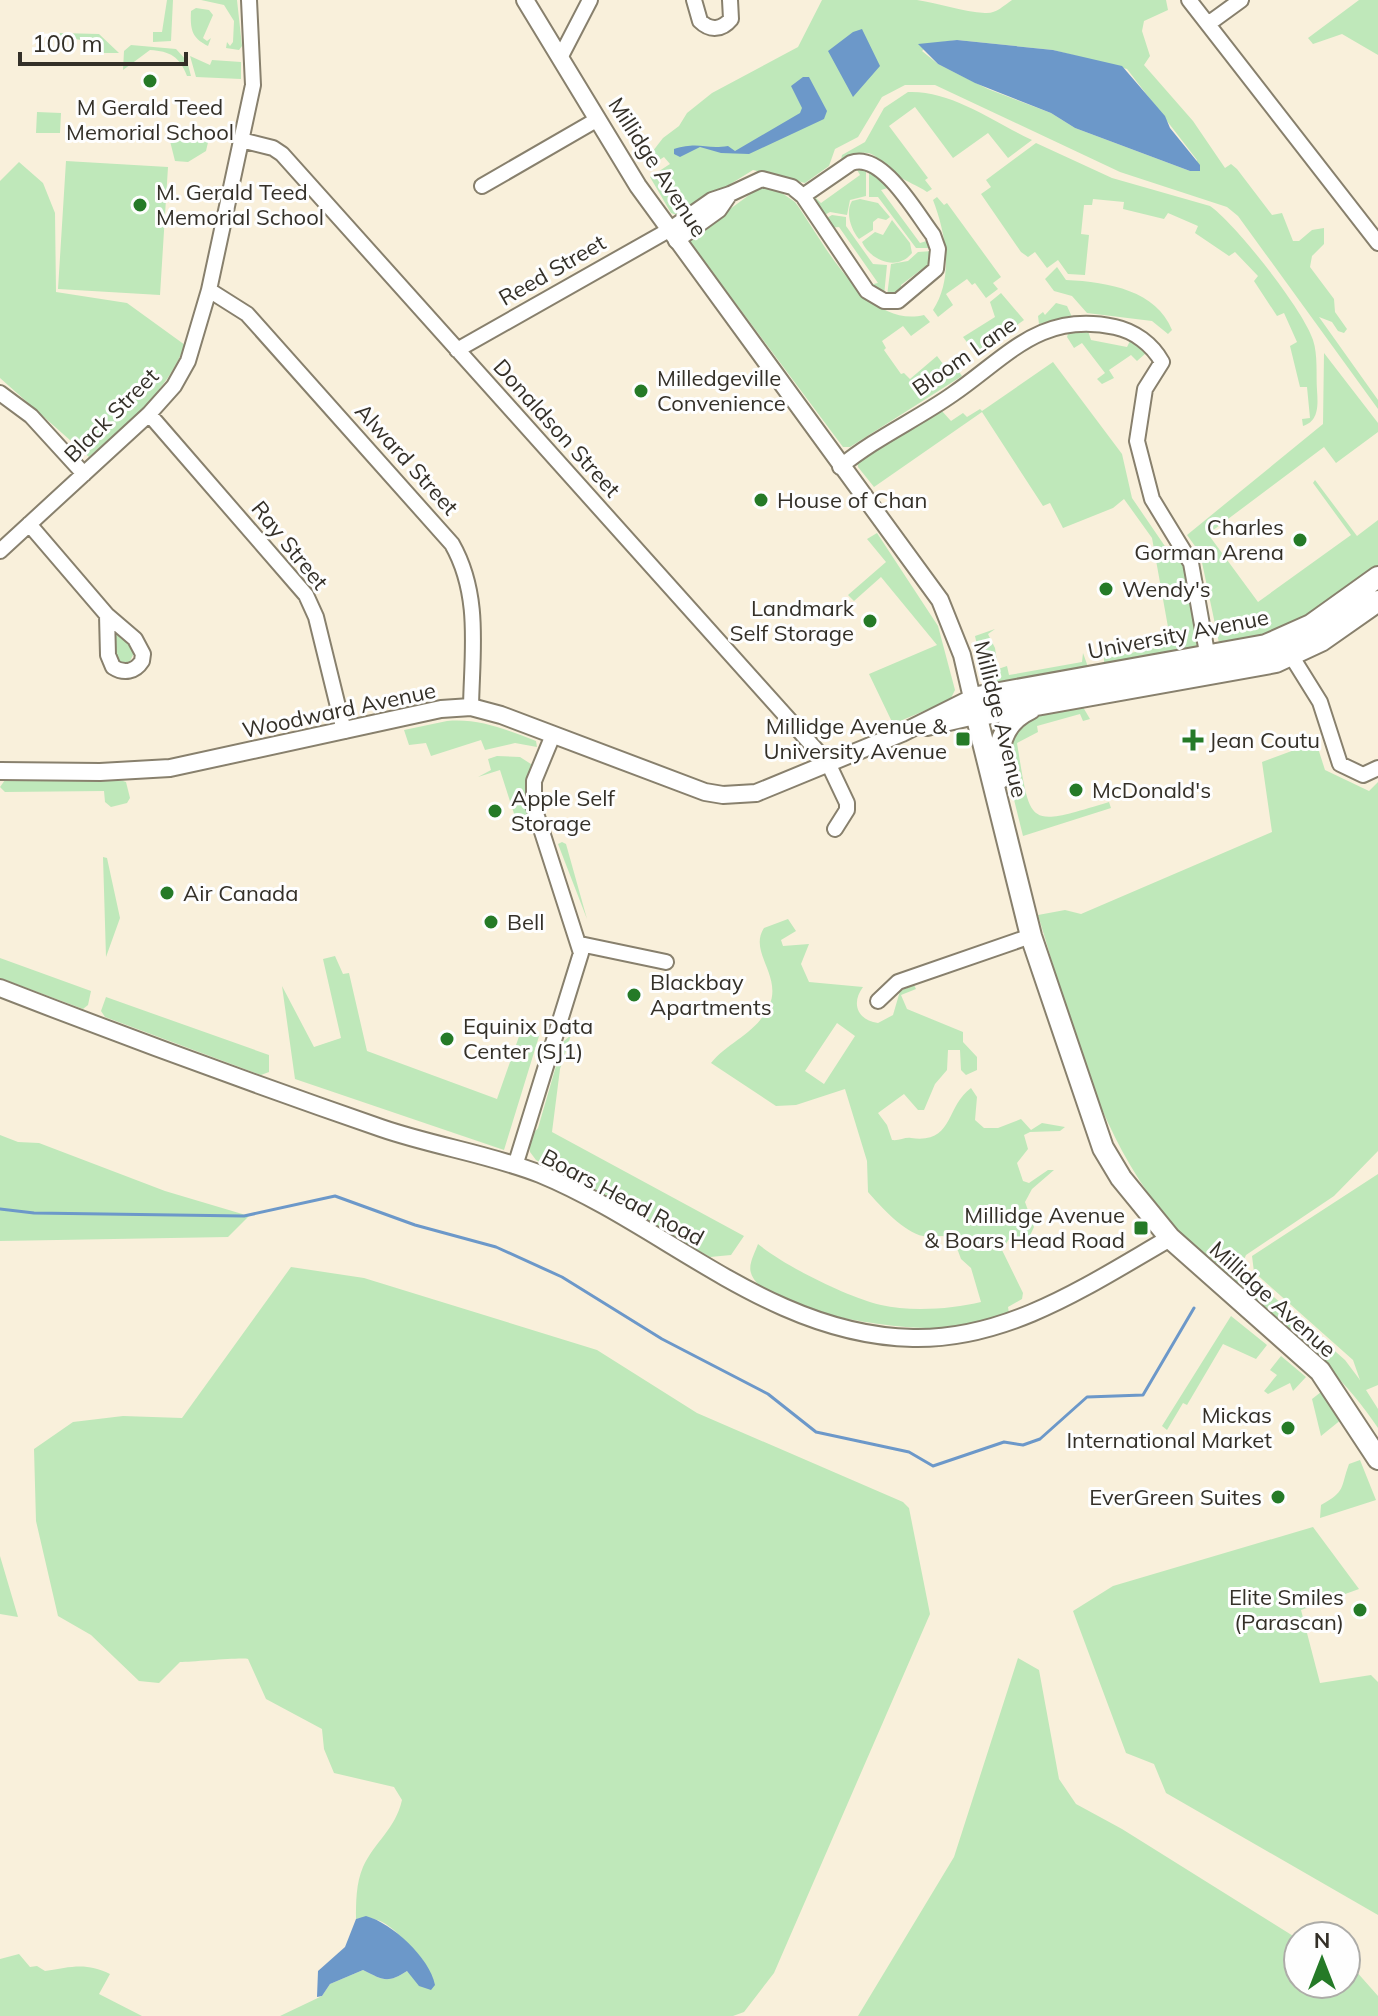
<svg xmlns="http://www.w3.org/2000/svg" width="1378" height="2016" viewBox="0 0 1378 2016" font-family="Mulish,sans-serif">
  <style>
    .green { fill: #bfe8ba; fill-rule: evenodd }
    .water { fill: #6c98c9 }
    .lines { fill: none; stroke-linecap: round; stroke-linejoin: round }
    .stream { stroke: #6c98c9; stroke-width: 3 }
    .minor-casing { stroke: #88806d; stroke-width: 18 }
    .tertiary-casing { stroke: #88806d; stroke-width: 20 }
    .secondary-casing { stroke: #88806d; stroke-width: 24 }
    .minor { stroke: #fff; stroke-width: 14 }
    .tertiary { stroke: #fff; stroke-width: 16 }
    .secondary { stroke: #fff; stroke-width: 20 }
    .poi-dot { fill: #257a27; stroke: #fefefe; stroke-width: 3 }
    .labels { text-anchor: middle; stroke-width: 6; stroke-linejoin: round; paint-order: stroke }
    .poi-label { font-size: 22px; fill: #343028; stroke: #fefefe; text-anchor: start }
    .street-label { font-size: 22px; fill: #343028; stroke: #fefefe }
  </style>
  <rect width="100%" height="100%" fill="#f9f0db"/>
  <!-- green -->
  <path class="green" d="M167,0h6l-2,41 -18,1v-10h9z
    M201,0h36l5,46 -3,4 -13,-2 1,-6 3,4 3,-4 1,-21 -10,-16z
    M822,0c31,0 65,0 95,0 22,3 46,12 68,13 11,1 18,-7 27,-13h154l2,10 -24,11 -2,10 8,25 -6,9 49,56 32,47 6,-4 6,5 35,46 10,-2 11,28h6l13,-11 12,-2v16l-12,12 -2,11 24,32 1,13 12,17 -3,4 -6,-2 -6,-9 -13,-5 59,83v9l-140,-193 -11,-9 -107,-35 -185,-87h-30l-23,12 -24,40 -23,12 -6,17 -24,17 -52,-13 -74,46 -8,-3 -21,-36 20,-13 -6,-7 -11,7 -4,-8 14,-18 16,-12 8,-13 25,-20 86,-46zM957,40l96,10 74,19 70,91 -7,11 -115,-43 -24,-15 -63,-24 -50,-25 -16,-13 7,-7z
    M1359,0h19v55l-36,-21 -29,10 -5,-6z
    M196,8l13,2 4,5 -10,23 4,3 4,-3 -3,8c-16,-8 -18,-16 -17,-35z
    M60,33l39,1 20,19h-18l-4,-11 -38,-5z
    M131,45l45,4 11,12 4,15h-4c-7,-19 -17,-25 -37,-26l-27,20 1,-19z
    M190,56l20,9 2,-5 29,2v17l-45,-2z
    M908,92c43,-2 86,30 124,48l-24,18 -20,-25 -35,25 -38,-51 -26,19 39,52 -3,2 7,9 -5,3c-10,-7 -20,-10 -29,-16 -24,-15 -20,-34 -57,-16l1,-5 23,-13 19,-34z
    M37,112l24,1 -1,20h-24z
    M177,135l32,3 -3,13 -18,11 -13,-1 -5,-20z
    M1036,143l76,35 98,28c25,17 94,105 103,134 5,15 3,34 4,50 1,15 2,31 -14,36l-1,-7 8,-1 -3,-31h-7l-10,-41 7,-4 -13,-29 -7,3 -23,-35 4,-5 -23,-24 -6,4 -34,-23 3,-7 -30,-13 -4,6 -41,-10 1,-7 -31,-3 -1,6h-8l-3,29 8,1 -4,40 -17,-1 -10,-14 -11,8 -12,-16 -7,5 -7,-5 -40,-58 10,-7 -5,-7z
    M66,161l102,6 -8,128 -102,-6z
    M19,162l24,21 12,30 1,79 71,11 58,42c-19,49 -58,78 -96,112l-89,-79v-197z
    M866,166v30l-16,4 -3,15 -17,-3 -9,5 -9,-17 3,-3 6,6 39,-28 -4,-7z
    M869,169l22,18 -10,3 39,53 10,-3 2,8h-16l-38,-51h-9z
    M760,187l19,4 16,11c29,40 70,127 129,113l6,7 -19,14 -8,-10 -21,15 4,7 -2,2 17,24 3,-1 6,6 27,-23 13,17 7,-4 5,7 -112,71h-7l-153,-205 2,-5z
    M937,197l7,8 3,-2 54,74 -8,6 5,6 -12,9 -11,-15 -3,2 -5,-6 -21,15 7,11 -15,12 -5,-7c21,-32 13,-76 0,-110z
    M860,199l18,4 12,14 -4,3 -8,-2 -5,4v8l-14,9c-8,-9 -14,-27 -7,-38z
    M832,215l14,2v9l27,38 14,1 -3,31 -15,-11 9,-2 -39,-56 -10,1 -6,-8z
    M892,220l18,23 2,10c-15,19 -42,7 -50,-11l13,-10 8,3z
    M933,251l-3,12 -29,22 1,7 -15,4 4,-32 17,-3 10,-9z
    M1057,267l9,13c44,2 90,11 106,50l-4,4 -16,-13 -65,-8 -15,-17 -18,-5 -9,-12z
    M1001,293l23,27 -48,34 -13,-17 32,-20 -5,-15z
    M1056,303l11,3 5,11 -33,7 -1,-8 5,-4 2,3z
    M1069,331h19l3,9 36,7 4,-8 15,14 -9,8 -6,-6 -22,15 5,8 -12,6 -5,-5 8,-6 -23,-30 -8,5 -7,-11z
    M1324,353l54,70v9l-42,31 -12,-16 -116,87 50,68 93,-67 -38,-52 2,-3 42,56 21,-16v45c-49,35 -95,75 -159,78l-19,-90 -13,-18 136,-111z
    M1053,362l69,92 10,44 41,60 9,-3 3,4 14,89 -95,16v-14l8,7 51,-11 -5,-9 10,-10 -16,-89 -28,-39 -11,9 -50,20 -13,-25 -7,3 -61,-94 -108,75 -16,-20 -1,-9 84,-48 10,11 12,-8 4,4 13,-8 2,2z
    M877,533l61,93 17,64 -5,10 -57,24 -24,-50 68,-29 -56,-68 -27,24 -6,-6 38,-33 -19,-23z
    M113,628l22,23 -6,12 -9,-1 -4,-5z
    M995,629l-7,5 7,14 3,21 9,-3 2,9 73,-13 1,-9 5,14 -99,16 -5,-6 -9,-41z
    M1080,702l10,17 -7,2 -3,-7 -43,12 1,6 -21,11c14,85 9,84 92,59l2,6 -88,28 -20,-81 21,-40z
    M447,721c32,-3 60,9 89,20l1,6 -22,-4 -30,7 -4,-10 -50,16 -5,-13 -17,2 -5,-15z
    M1316,742l9,28 44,21 9,-9v369l-44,45 -88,59 -3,7 6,13 96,85 15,20 -7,-20 -99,-88 -2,-16 126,-82v211l-12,5 12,19v19c-51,-77 -123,-118 -186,-182 -93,-95 -116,-208 -154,-331l27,-5 16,4 191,-82 -10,-70z
    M497,756l23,1 14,9 -1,52 -16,5 -17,-53 -22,7 13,-7 -3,-11z
    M5,780l118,1 3,1 4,16 -3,5 -16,4 -6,-5 -1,-11 -99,1 -5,-5z
    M562,842l4,2 21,75 -29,-75z
    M103,857l4,1 13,60 -14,39z
    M788,919l8,12 -15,9 2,6 26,-2 -8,20 8,18 54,5c-12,16 -6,33 15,36l15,-8 7,-24 14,-6 2,4 -15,6 6,14 56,23v10l14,15v13l-11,5 -5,-5 -1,-20h-12l-1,20 -12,14 -11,26h-6l-14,-16 -26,19 9,12 5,15c7,1 13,-3 19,-2 43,6 34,-31 60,-50l6,9 -2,23 9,8h14l23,-9 10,11 11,-7 23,4 -5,4 -30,1 -6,3 4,14 -11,14 6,18 6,2 19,-13h6l-22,19 -7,13 9,25 -9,19 -14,-10 -9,14 21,43 -1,6 -14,8 1,6c-24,7 -48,13 -73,15 -35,2 -173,-15 -185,-55 -3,-9 4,-20 7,-29 27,22 89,53 123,61 29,7 72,4 100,-3l-10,-34 -10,-9 -7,-19c-12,-8 -18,-1 -31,-4 -18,-3 -43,-30 -55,-44l-1,-31 -22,-72 -49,16 -20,1 -65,-43c17,-21 46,-30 58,-57 14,-30 -21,-54 -5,-78zM837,1023l18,13 -31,48 -19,-13z
    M335,956l8,18 6,-1 18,78 130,48 25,-71 18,5 -36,117 -209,-71 -13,-93 32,61 27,-9 -18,-79z
    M0,958l91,33 -3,14 -5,4 -83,-31z
    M106,997l163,58v17l-8,3 -156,-58 -4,-6z
    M571,1035l-11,34 -8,63 192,104 -13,19 -21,2 -174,-97 -6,-8v-15l8,-9 25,-86z
    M0,1135l18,7 21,1 126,48 84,25 -21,21 -228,4z
    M291,1267l73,11 233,72 100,63 206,89 6,6 21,106 -156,359 -30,39 -11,4h-453l42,-20 8,-12 33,-14c20,10 24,14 44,1l6,4 10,-15c-18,-18 -38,-49 -67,-41 0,-17 0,-36 7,-52 12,-26 32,-37 39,-67l-8,-13 -60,-14 -10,-24 -2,-20 -56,-30 -18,-40c-6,-2 -55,3 -68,3l-21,21 -20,-2 -48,-46 -33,-19 -22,-95 -2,-72 39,-27 50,-6 59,2z
    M1231,1316l36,29 -11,14 -33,-15 -36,61 -4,-2 -16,27 -5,-4z
    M1281,1356l25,21 -13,14 -3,-8 -22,11 -4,-3 13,-16 -7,-5z
    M1321,1392l21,27 -21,17 -9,-37z
    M1360,1460l16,40 -56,18 1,-13c25,-14 19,-16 28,-41z
    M1313,1527l46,62 -58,21 19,73 51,-8 7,7v233l-212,-122 -12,-29 -28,-11 -53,-142 40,-25z
    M0,1556l18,61 -18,-3z
    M1018,1658l21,12 20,109 17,25 46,25 176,110v45h48v-19l9,5 23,26v20h-520l96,-159z
    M19,1954l11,13 7,-1 8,5c26,-4 41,-9 65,3l-11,20 43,22h-142v-57z"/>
  <!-- water -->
  <path class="water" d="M862,29l18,37 -27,31 -25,-46 25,-19z
    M957,40l96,10 69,16 43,50 5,12 30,37v6h-10l-115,-43 -24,-15 -76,-30 -37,-19 -20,-20z
    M803,77h6l18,34 -3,8 -75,35 -28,-1 -21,-6 -20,10 -6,-3v-5c26,-8 31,1 54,-3l7,5 65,-38 2,-5 -11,-22z
    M366,1916c26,7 64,42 69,69l-4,5 -12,-4 -12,-15c-20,13 -24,9 -44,-1l-33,14 -8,12 -5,1 1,-26 27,-24 11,-28z"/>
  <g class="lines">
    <!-- stream -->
    <path class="stream" d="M0,1209l34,4 210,3 91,-20 80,29 81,22 66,30 100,62 106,55 48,38 93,20 24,14 71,-24 19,3 17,-6 47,-42 56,-2 51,-87"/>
    <!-- minor casing -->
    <g class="minor-casing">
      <path id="minor" d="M694,0l6,21c10,10 22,9 31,-2l-1,-19
        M1189,0l189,243
        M1208,24l33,-24
        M561,56l29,-56
        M241,140l32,8 9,6 546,609 19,40v7l-12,19
        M482,186l116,-67
        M730,194l32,-15 30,8 11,9 64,95 17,10h14l38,-32 2,-20 -5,-14c-17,-22 -51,-84 -82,-72l-48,33
        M209,290l38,24 205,230c29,51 20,107 19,163
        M457,350l212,-120 43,-30 18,-6 -11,16 -43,31
        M0,393l31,23 53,58
        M149,414l157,181 10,22 28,114
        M840,467c35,-29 76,-47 113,-73 55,-38 88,-83 162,-67 19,4 37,17 47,35l-17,27 -8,52 15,58 39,64 18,101
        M29,524l78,91 1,40 5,12c11,7 22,5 29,-6l1,-7 -8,-15 -28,-24
        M0,551l149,-137 25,-28 14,-25 21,-71 44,-205 -4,-85
        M1287,649l33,53 20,62 23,11 15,-7
        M580,944l86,18
        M878,1001l20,-19 133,-46
        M515,1166l66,-213 -47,-146v-26l19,-46"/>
    </g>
    <!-- tertiary casing -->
    <g class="tertiary-casing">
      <path id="tertiary" d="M927,727l48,-11
        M0,771l100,1 70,-4 271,-59 30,-2 30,8 204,77 18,3 33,-2 146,-60 70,-35 -10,-43 -22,-55 -302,-414 -113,-186
        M0,988c126,49 254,96 381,140 52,18 108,26 159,46 126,52 230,161 373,164 96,2 177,-54 257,-100"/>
    </g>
    <!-- secondary casing -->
    <g class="secondary-casing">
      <path id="secondary" d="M1378,577l-67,48 -45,20 -294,53 59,238 72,212 18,30 49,60 150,133 58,88
        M975,716l301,-54 45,-21 57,-40
        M999,779c-2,-30 1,-56 31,-70"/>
    </g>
    <!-- minor -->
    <use href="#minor" class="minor"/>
    <!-- tertiary -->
    <use href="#tertiary" class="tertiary"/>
    <!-- secondary -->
    <use href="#secondary" class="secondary"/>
  </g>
  <!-- markers -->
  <g class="poi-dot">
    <circle cx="150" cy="81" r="8"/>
    <circle cx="140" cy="205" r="8"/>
    <circle cx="641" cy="391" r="8"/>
    <circle cx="761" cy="500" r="8"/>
    <circle cx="1300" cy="540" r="8"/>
    <circle cx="1106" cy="589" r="8"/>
    <circle cx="870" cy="621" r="8"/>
    <rect x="955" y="731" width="16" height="16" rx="4"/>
    <path d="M1189 728h8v8h8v8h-8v8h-8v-8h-8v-8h8z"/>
    <circle cx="1076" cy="790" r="8"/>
    <circle cx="495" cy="811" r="8"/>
    <circle cx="167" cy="893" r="8"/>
    <circle cx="491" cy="922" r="8"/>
    <circle cx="634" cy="995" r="8"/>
    <circle cx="447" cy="1039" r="8"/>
    <rect x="1133" y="1220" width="16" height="16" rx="4"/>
    <circle cx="1288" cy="1428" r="8"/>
    <circle cx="1278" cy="1497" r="8"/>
    <circle cx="1360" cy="1610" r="8"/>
  </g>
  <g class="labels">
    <!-- poi labels -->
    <g class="poi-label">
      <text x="150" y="115" text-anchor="middle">M Gerald Teed<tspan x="150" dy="25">Memorial School</tspan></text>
      <text x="156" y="200">M. Gerald Teed<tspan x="156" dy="25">Memorial School</tspan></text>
      <text x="657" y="386">Milledgeville<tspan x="657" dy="25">Convenience</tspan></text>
      <text x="777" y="508">House of Chan</text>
      <text x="1284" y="535" text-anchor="end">Charles<tspan x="1284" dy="25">Gorman Arena</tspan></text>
      <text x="1122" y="597">Wendy's</text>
      <text x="854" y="616" text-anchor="end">Landmark<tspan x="854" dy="25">Self Storage</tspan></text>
      <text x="947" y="734" text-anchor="end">Millidge Avenue &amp;<tspan x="947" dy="25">University Avenue</tspan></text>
      <text x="1209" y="748">Jean Coutu</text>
      <text x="1092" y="798">McDonald's</text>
      <text x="511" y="806">Apple Self<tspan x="511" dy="25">Storage</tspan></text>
      <text x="183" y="901">Air Canada</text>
      <text x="507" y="930">Bell</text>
      <text x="650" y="990">Blackbay<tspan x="650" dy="25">Apartments</tspan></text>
      <text x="463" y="1034">Equinix Data<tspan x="463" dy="25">Center (SJ1)</tspan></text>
      <text x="1125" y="1223" text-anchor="end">Millidge Avenue<tspan x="1125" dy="25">&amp; Boars Head Road</tspan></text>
      <text x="1272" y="1423" text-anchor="end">Mickas<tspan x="1272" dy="25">International Market</tspan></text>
      <text x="1262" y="1505" text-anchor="end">EverGreen Suites</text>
      <text x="1344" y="1605" text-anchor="end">Elite Smiles<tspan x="1344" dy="25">(Parascan)</tspan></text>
    </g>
    <!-- street labels -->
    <g class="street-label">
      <text transform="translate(658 167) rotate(57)" y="8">Millidge Avenue</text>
      <text transform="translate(552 270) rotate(-30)" y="8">Reed Street</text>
      <text transform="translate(964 356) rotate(-35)" y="8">Bloom Lane</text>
      <text transform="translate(111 415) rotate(-45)" y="8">Black Street</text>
      <text transform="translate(557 428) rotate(48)" y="8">Donaldson Street</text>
      <text transform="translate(407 459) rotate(48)" y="8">Alward Street</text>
      <text transform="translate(290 545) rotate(51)" y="8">Ray Street</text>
      <text transform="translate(1178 634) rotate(-11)" y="8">University Avenue</text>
      <text transform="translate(339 710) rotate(-12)" y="8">Woodward Avenue</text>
      <text transform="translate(1001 719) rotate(76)" y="8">Millidge Avenue</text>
      <text transform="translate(623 1197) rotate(28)" y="8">Boars Head Road</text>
      <text transform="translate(1273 1299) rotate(42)" y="8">Millidge Avenue</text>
    </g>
  </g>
  <!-- north arrow -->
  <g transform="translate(1322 1960)"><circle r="38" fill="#fefefe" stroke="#adaca8" stroke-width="2"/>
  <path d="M0-6L14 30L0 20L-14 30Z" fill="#257a27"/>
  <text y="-12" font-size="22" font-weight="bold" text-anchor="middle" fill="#343028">N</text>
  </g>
  <!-- scale -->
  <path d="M20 52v12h166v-12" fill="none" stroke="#343028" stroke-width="4"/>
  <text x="32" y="52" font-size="24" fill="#343028" stroke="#fefefe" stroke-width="6" paint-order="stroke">100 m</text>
</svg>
